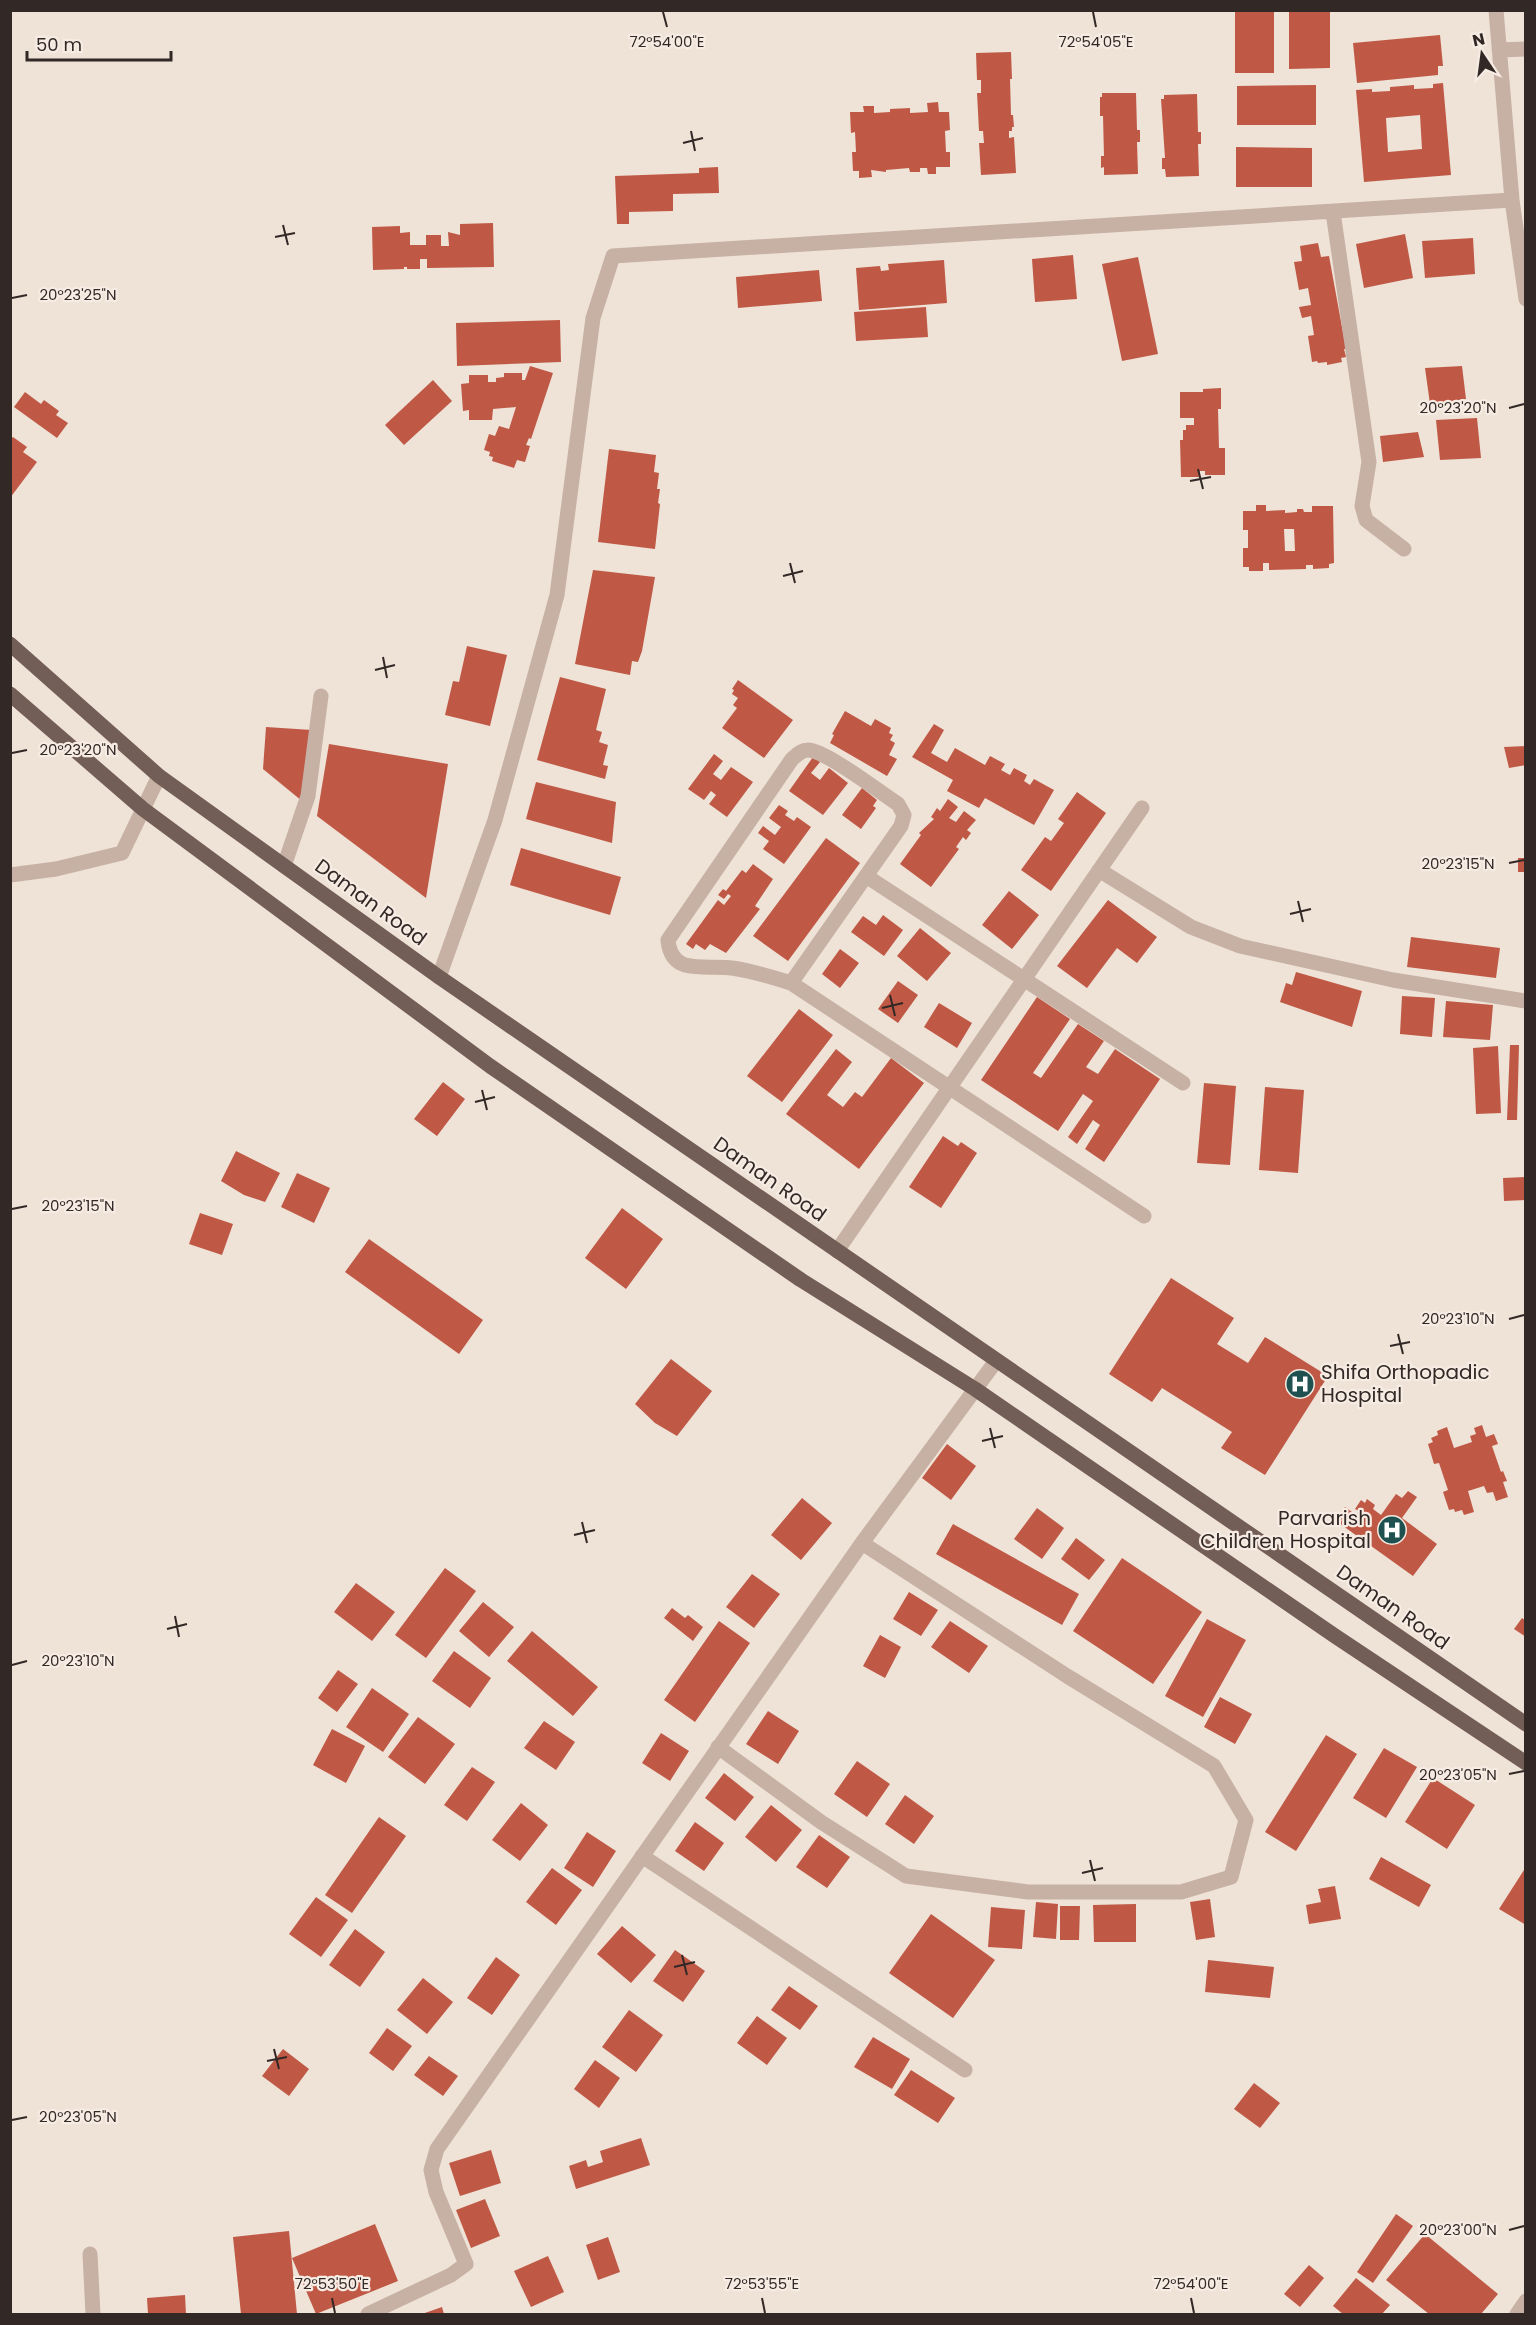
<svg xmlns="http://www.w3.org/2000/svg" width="1536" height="2325" viewBox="0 0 1536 2325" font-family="Poppins,sans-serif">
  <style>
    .building { fill: #bf5946; fill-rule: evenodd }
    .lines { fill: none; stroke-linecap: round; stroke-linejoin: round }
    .minor { stroke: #c6b1a4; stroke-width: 15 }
    .primary { stroke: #735e57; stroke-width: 15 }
    .ticks { fill: none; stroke: #322825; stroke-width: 2 }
    .labels { text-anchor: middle; stroke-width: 4.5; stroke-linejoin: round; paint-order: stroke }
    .street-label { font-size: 20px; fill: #322825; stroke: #f7ece3 }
    .poi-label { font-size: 20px; fill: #322825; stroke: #f7ece3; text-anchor: start }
    .ticks-label { font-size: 15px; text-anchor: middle; fill: #322825; stroke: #f7ece3; stroke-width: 4.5; stroke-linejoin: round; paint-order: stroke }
  </style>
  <rect width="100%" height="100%" fill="#efe2d7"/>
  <!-- building -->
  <path class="building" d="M1235,10h39v63h-39z
    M1289,10h41v58l-41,1z
    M1440,35l3,31h-5v9l-81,8 -4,-40z
    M1011,52l1,27h-2l1,36h2l1,12h-2v4h-3v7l5,-1 2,36 -35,2 -2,-32h5l-1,-12h-4l-2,-38h4v-13h-4l-1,-27z
    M1443,83l8,92 -87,7 -8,-92 16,-1v3l18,-1v-4l24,-2v4l19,-1v-4zM1420,115l2,34 -34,3 -2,-34z
    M1316,85v40h-79v-39z
    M1102,93h34l1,37h3v12h-3l1,32 -34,1v-8l-3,1v-12h3l-1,-40h-3v-19h2z
    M1197,94l1,38h3v12h-3l1,32 -33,1 -1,-8h-3v-11h3l-4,-59h3v-4z
    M938,102l1,10h10l1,18 -5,1 1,21h4v15h-14v7h-8l-1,-6h-7v4h-10l-1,-4 -23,2v2l-15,-2 1,7 -13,1v-7h-6l-1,-19h4l-1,-20 -4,1 -1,-21h14l-1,-6h11v7l16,-1v-3l20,-1v5l18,-1 -1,-9z
    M1236,147l76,1v39h-76z
    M718,167l1,26 -46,1v17l-44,1v12h-12l-2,-48 84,-3v-5z
    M493,223l1,44 -67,1v-9h-7v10h-13v-2h-3v2l-31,1 -1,-43 28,-1v7l10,-1v13h16v-10h15v11h8l-1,-14 12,3v-11z
    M1405,234l8,44 -49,10 -8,-44z
    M1473,238l2,36 -50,4 -3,-37z
    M1318,243l3,14 8,-1 17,93h-2l2,8 -5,1 1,4 -15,3v-3l-9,1 -1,-2 -5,1 -4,-26 6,-1 -3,-19 -9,2 -3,-11 12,-2 -3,-17 -9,2 -5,-28 8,-1 -2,-15z
    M1073,255l4,44 -42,3 -3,-43z
    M1138,257l20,97 -36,7 -20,-97z
    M944,260l3,43 -88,7 -3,-42 24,-2 1,5 8,-1 -1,-6z
    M819,270l3,31 -84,7 -2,-31z
    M926,307l2,30 -72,4 -2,-29z
    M560,320l1,42 -104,4 -1,-43z
    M530,366l23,7 -22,66 -2,-1 -3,7 4,1 -5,16 -8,-2 -3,8 -22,-7 1,-4 -4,-1 1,-4 -6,-2 5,-16 6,2 4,-10 10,3 7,-22 -23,2 -1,11h-23v-10l-6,1 -2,-27 8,-1v-8h19v7h8v-4l8,-1v-4h18v7h3z
    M1462,366l4,33 -36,5 -5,-36z
    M433,380l19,21 -48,44 -19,-20z
    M1221,388v21h-3l1,39h6v27h-20v-4h-5v6h-19l-1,-37h3v-10h3v-5h8v-7h-14v-26h23v-3z
    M25,392l16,12 3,-4 15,11 -3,4 12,8 -11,15 -43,-31z
    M1477,418l4,40 -41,2 -4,-40z
    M1418,432l6,25 -41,5 -3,-26z
    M13,437l14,10 -4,5 14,10 -27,36v-58z
    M609,449l47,6 -2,17 5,1 -2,16h3l-2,14 2,1 -5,45 -57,-7z
    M1256,505h10v6l19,-1v3l12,-1v-3h6l1,3h8v-6h21l1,57 -5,1v4l-16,1v-4h-7v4l-37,1v-7h-6v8h-14v-4h-6v-19h5v-18h-5v-19h13zM1284,529h10l1,22h-10z
    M593,570l62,7 -13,74 -4,11 -6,-1 -2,14 -55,-11z
    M467,646l40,9 -17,71 -45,-11 8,-34 6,1z
    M560,677l46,12 -10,41 6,2 -3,10 9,3 -5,20 5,1 -3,13 -68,-19z
    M738,680l55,40 -29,38 -42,-30 15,-20 -4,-3 5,-7 -6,-4 2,-4 -2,-1z
    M845,711l26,15 4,-7 16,9 -2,5 4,2 -3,5 5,3 -6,12 8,4 -10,17 -57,-33 4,-8 -2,-1z
    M934,724l10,6 -13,23 16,9 8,-14 30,17 5,-9 15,8 -4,6 9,5 4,-7 13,7 -3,6 6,4 4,-6 20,11 -20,35 -49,-27 -6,10 -32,-17 6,-11 -41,-23z
    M266,727l46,3 -10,71 -39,-32z
    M329,744l119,20 -22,134 -109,-82z
    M1526,746v19l-17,3 -5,-21z
    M714,754l9,7 -10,13 8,6 10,-13 22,15 -26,35 -18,-13 7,-9 -5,-4 -7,9 -16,-11z
    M813,757l7,5 -9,11 9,7 9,-12 19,15 -25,32 -34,-24z
    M536,782l80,20 -4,41 -86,-24z
    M862,788l15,12 -4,6 3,2 -15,21 -19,-14z
    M1077,792l29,21 -55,78 -30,-21 24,-33 6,4 13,-18 -6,-4z
    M948,799l10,8 -9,11 7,4 8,-11 12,9 -9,10 4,3 -5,7 -3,-3 -7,10 3,2 -28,38 -31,-23 21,-29 -2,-2 15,-14 -3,-2 6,-9 3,3z
    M779,805l9,6 -3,4 9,6 3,-4 14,10 -27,37 -21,-15 6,-8 -11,-8 5,-7 12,9 6,-8 -12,-9z
    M826,838l34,25 -72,98 -35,-25z
    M521,848l100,29 -11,38 -100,-30z
    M1518,858h8v14h-8z
    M753,864l20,15 -18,27 5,3 -34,44 -16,-9 -5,6 -9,-6 -3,5 -7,-5 32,-44 6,5 7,-9 -3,-2 -4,5 -6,-4 5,-6 3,2 16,-21 4,3z
    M1009,891l30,24 -27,34 -30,-24z
    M1108,900l49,37 -20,26 -20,-15 -30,40 -30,-22z
    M883,915l20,15 -19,26 -33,-24 12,-16 13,9z
    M920,928l31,25 -24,28 -30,-25z
    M1411,937l89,11 -4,30 -89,-11z
    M840,949l19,14 -19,25 -18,-14z
    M1296,972l66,19 -10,36 -72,-25 6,-19 6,2z
    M898,981l20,14 -20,28 -20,-14z
    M1402,996l33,2 -3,39 -32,-3z
    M1037,997l33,22 -37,54 8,5 37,-54 26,17 -18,26 12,7 17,-25 45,30 -56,83 -19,-13 15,-24 -7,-5 -16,24 -9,-7 25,-36 -10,-7 -25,37 -77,-51z
    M1446,1001l47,4 -3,35 -47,-3z
    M939,1003l33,20 -15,25 -33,-21z
    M799,1009l34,26 -51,67 -35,-26z
    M1510,1045h9l-2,75h-10z
    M1498,1046l3,67 -25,1 -3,-66z
    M836,1049l16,13 -25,33 16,12 12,-15 7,5 29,-39 33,25 -65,86 -73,-55z
    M443,1082l22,17 -28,37 -23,-17z
    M1204,1083l32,3 -6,79 -33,-2z
    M1265,1087l39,3 -6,83 -39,-3z
    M943,1136l15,10 3,-4 16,11 -36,55 -32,-21z
    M236,1151l44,22 -15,29 -21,-7 -23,-14z
    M297,1173l33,15 -16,35 -33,-16z
    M1526,1177v23l-22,1 -1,-23z
    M622,1208l41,31 -37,50 -41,-31z
    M200,1213l33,11 -11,31 -33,-11z
    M369,1239l114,81 -24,34 -114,-82z
    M1171,1278l63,40 -17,26 31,19 17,-26 63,39 -63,99 -44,-27 11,-16 -70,-44 -10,14 -43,-28z
    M671,1359l41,32 -35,45 -22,-13 -20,-19z
    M1482,1425l4,12 8,-3 4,10 -6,2 9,26 2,-1 4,10 -4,1 5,15 -12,4 -3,-9 -6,1 -3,-7 -16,5 6,21 -10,3 -2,-5 -7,2 -1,-3 -5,1 -6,-18 5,-2 -9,-27 -5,1 -6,-20 5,-2 -2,-4 7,-3 -1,-4 10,-4 7,21 18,-6 -2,-6 6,-2 -2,-6z
    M947,1444l29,22 -25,34 -29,-22z
    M1408,1491l9,6 -15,21 35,26 -24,32 -74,-53 3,-3 -4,-3 7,-10 11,8 3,-4 -4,-2 6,-9 4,3 2,-4 8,6 -2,4 8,6 15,-21 6,4z
    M802,1498l30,25 -31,37 -30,-25z
    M1037,1508l27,20 -22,31 -28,-20z
    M953,1524l126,70 -17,31 -126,-71z
    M1076,1538l29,22 -16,20 -28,-21z
    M1122,1558l80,54 -49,72 -80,-53z
    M445,1568l31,23 -50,67 -31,-23z
    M752,1574l28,20 -26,34 -28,-21z
    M356,1583l39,29 -23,29 -38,-29z
    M909,1592l29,18 -17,26 -28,-17z
    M483,1602l31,25 -25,30 -30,-26z
    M672,1608l13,10 3,-3 15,12 -10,14 -29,-23z
    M1522,1618l4,3v16l-12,-8z
    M1207,1619l39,21 -43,77 -38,-21z
    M719,1621l31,22 -55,79 -31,-22z
    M950,1621l38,25 -19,27 -38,-26z
    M532,1631l66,56 -25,29 -66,-55z
    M880,1635l21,12 -16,31 -22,-12z
    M454,1651l37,27 -21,30 -38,-27z
    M338,1670l20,14 -21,28 -19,-14z
    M372,1688l37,26 -26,38 -37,-25z
    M1220,1697l32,17 -17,30 -31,-17z
    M768,1711l31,20 -21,33 -32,-20z
    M418,1717l37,27 -30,40 -37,-27z
    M544,1721l31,21 -19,28 -32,-22z
    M332,1729l33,17 -19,37 -33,-18z
    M661,1733l28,18 -19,30 -28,-18z
    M1326,1735l31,19 -61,97 -31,-19z
    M1384,1748l33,19 -31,51 -33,-20z
    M857,1761l33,23 -23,33 -33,-23z
    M472,1767l23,15 -28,39 -23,-16z
    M724,1773l30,24 -19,24 -30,-23z
    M1433,1778l42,27 -28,44 -42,-27z
    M905,1795l29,21 -20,28 -29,-20z
    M521,1803l27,22 -28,36 -28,-21z
    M771,1805l31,25 -26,32 -31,-25z
    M379,1817l27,19 -54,77 -27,-18z
    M695,1822l29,21 -20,28 -29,-20z
    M587,1832l29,19 -23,36 -29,-19z
    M819,1835l31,22 -23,31 -31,-21z
    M1381,1857l50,28 -12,22 -50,-28z
    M552,1868l30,22 -26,35 -30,-23z
    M1524,1870l2,1v54l-27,-16z
    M1335,1886l6,33 -32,5 -3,-19 15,-3 -3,-13z
    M316,1897l32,23 -27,37 -32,-23z
    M1210,1899l5,38 -19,3 -6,-38z
    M1036,1902l22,2 -2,35 -23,-2z
    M1136,1904v38h-42l-1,-37z
    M1060,1906h20l-1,34h-19z
    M991,1907l34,3 -3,39 -34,-2z
    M931,1914l64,46 -42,58 -64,-45z
    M622,1926l34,29 -25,28 -34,-29z
    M355,1929l30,23 -25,35 -31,-22z
    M675,1950l30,21 -22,31 -30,-21z
    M496,1957l24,18 -28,40 -25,-17z
    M1208,1960l66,7 -4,31 -65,-6z
    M423,1978l30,24 -26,32 -30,-24z
    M789,1986l29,20 -18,24 -29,-20z
    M629,2010l34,25 -27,37 -34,-25z
    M757,2016l30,22 -20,27 -30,-22z
    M387,2028l25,18 -19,25 -24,-18z
    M873,2037l37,22 -18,30 -38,-22z
    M283,2049l26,20 -20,27 -27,-20z
    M429,2056l29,20 -15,20 -29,-21z
    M595,2060l25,18 -21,30 -25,-19z
    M911,2070l44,28 -17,25 -44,-28z
    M1254,2083l26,20 -20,25 -26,-19z
    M641,2138l9,27 -74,24 -7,-23 17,-6 2,7 15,-5 -3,-11z
    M491,2150l10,33 -41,13 -11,-33z
    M485,2199l15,37 -29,12 -15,-38z
    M1396,2214l17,12 -40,57 -16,-11z
    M375,2224l23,57 -82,33 -24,-56z
    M289,2231l8,83h-56l-8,-77z
    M1425,2234l73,60 -17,20h-52l-43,-34z
    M608,2237l12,35 -22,8 -12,-35z
    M548,2256l16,36 -33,15 -17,-36z
    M1309,2265l15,13 -24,29 -16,-13z
    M1356,2278l34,27 -8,9h-39l-10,-8z
    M185,2295l1,19h-38l-1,-16z
    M442,2307l2,7h-22z"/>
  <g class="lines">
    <!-- minor -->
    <path class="minor" d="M1496,10l16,190 14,99
      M1499,50l27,-1
      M1333,212l36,250 -7,44 4,14 38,29
      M284,866l24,-70 13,-100
      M1099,870l92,57 49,19 153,34 133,21
      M10,875l46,-6 66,-16 37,-77
      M866,876l317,207
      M439,977l56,-157 62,-225 36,-277 20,-62 899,-56
      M791,983l110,-157 3,-11 -6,-11c-17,-11 -73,-54 -90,-54 -7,0 -11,5 -16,9l-124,181c1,11 5,21 17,25 15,4 32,1 47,3 21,3 40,9 59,15l353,233
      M837,1251l305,-443
      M718,1747l103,75 85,54 122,16h153l50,-15 15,-57 -32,-54 -147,-90 -205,-133
      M642,1856l323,214
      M90,2254l3,60
      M368,2314l83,-39 15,-11 -30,-72 -5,-22 6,-21 425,-606 134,-182
      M1517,2314l9,-13"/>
    <!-- primary -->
    <path class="primary" d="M10,644l149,132 280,201 1087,747
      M10,694l133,115 347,257 311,214 174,109 360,247 191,127"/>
  </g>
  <!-- ticks -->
  <path class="ticks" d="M663,12l4,15M1093,12l3,15M691,131l4,20M683,143l20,-5M283,225l5,20M275,237l20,-4M12,298l15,-3M1509,408l15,-4M1198,469l5,20M1190,481l21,-4M790,563l5,20M783,576l20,-5M383,657l4,21M375,670l20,-5M12,753l15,-3M1509,863l15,-3M1298,901l5,21M1290,914l21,-5M890,995l5,21M882,1008l21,-5M482,1090l5,20M475,1102l20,-5M12,1209l15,-3M1509,1319l15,-4M1398,1334l5,20M1390,1346l20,-4M990,1428l5,20M982,1441l21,-5M582,1522l5,21M574,1535l21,-5M175,1616l4,21M167,1629l20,-5M12,1665l15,-4M1509,1774l15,-3M1090,1860l5,21M1082,1873l21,-5M682,1955l5,20M674,1967l21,-5M274,2049l5,20M267,2061l20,-4M12,2120l15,-3M1509,2230l15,-4M332,2298l3,15M762,2298l3,15M1191,2298l3,15"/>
  <!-- icons -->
  <defs>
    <g id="hospital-disc" transform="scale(1.5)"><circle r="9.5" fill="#1e5150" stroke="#f7ece3"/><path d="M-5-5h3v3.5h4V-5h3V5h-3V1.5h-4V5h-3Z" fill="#fff"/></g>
  </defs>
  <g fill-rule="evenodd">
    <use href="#hospital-disc" x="1300" y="1384"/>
    <use href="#hospital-disc" x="1392" y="1530"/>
  </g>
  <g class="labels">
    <!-- street labels -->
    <g class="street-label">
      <text transform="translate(371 902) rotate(36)" y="7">Daman Road</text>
      <text transform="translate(770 1179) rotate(35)" y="7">Daman Road</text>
      <text transform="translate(1393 1607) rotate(35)" y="7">Daman Road</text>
    </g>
    <!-- poi labels -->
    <g class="poi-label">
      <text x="1321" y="1379">Shifa Orthopadic<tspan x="1321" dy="23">Hospital</tspan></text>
      <text x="1371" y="1525" text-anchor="end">Parvarish<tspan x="1371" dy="23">Children Hospital</tspan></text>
    </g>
  </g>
  <g class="ticks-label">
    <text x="667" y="47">72°54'00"E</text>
    <text x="1096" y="47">72°54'05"E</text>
    <text x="78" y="300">20°23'25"N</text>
    <text x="1458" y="413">20°23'20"N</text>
    <text x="78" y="755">20°23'20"N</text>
    <text x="1458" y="869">20°23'15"N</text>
    <text x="78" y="1211">20°23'15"N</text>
    <text x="1458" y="1324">20°23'10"N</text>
    <text x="78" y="1666">20°23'10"N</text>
    <text x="1458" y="1780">20°23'05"N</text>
    <text x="78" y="2122">20°23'05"N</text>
    <text x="1458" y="2235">20°23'00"N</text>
    <text x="332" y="2289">72°53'50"E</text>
    <text x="762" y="2289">72°53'55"E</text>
    <text x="1191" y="2289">72°54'00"E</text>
  </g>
  <!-- border -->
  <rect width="1536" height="2325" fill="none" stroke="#322825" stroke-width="24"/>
  <!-- north arrow -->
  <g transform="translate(1482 54) rotate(347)" stroke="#f7ece3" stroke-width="4.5" paint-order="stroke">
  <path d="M0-4.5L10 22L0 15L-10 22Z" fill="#322825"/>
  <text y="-9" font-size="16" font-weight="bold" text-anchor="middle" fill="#322825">N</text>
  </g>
  <!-- scale -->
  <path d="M27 51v9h144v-9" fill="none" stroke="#322825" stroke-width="3"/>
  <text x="36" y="51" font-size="18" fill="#322825" stroke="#f7ece3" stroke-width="4.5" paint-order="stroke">50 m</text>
</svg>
